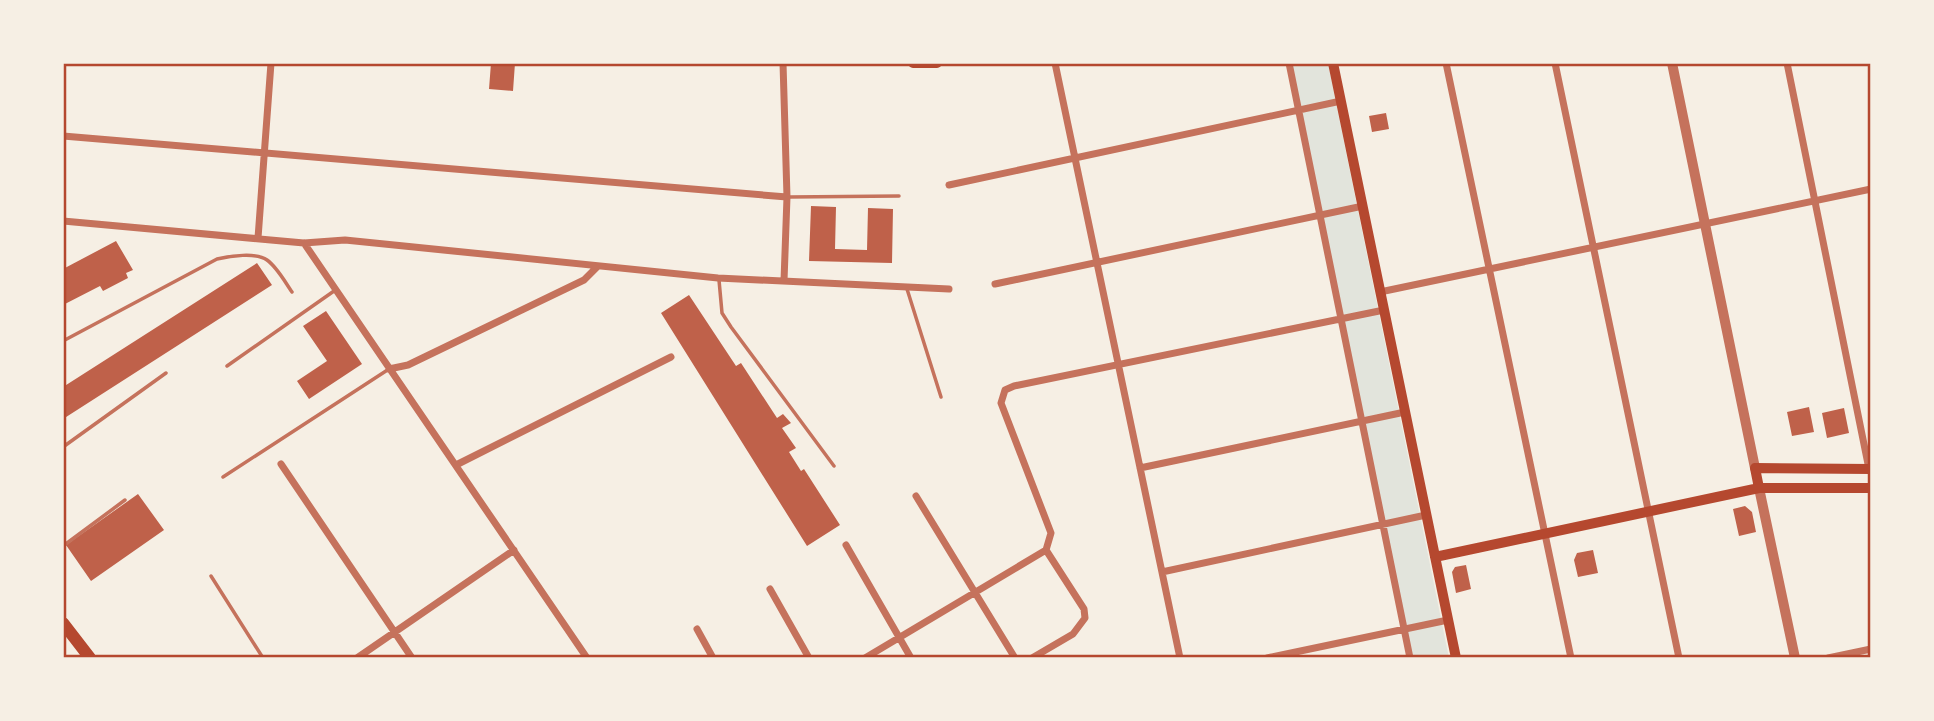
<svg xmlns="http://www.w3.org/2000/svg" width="1934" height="721" viewBox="0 0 1934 721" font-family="Poppins,sans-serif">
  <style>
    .green { fill: #e2e4dc }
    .building { fill: #bf614a }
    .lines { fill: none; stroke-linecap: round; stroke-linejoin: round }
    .service { stroke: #c5725c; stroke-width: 3.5 }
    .minor { stroke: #c5725c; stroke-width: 7 }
    .tertiary { stroke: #c5725c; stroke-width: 10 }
    .secondary { stroke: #b5482f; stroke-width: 10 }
    .primary { stroke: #b5482f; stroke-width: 12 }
    .neatline { fill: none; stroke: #b5482f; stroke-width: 2.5 }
  </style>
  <rect width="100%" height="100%" fill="#f6efe4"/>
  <!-- green -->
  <path class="green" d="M1291,63h37l121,595h-37z"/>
  <!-- building -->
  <path class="building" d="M491,63h24l-2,28 -24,-2z
    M1386,113l3,16 -17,3 -3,-16z
    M811,206l25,1 -1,42 32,1 1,-42 25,1 -1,54 -83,-2z
    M116,241l17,29 -7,3 2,5 -25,13 -3,-5 -37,19v-36z
    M257,263l15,22 -209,134v-32z
    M689,295l47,71 5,-3 36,55 6,-4 8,9 -9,5 14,20 -7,4 12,19 3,-2 36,56 -33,21 -146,-233z
    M326,311l36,53 -53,35 -12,-18 30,-20 -24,-35z
    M1809,407l5,25 -22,4 -5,-24z
    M1844,408l5,25 -22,5 -5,-25z
    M138,494l26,36 -73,51 -25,-36z
    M1745,506l7,6 4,20 -17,4 -6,-27z
    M1593,550l5,23 -20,4 -4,-17 3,-7z
    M1466,565l5,24 -15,4 -4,-21 3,-5z"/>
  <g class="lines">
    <!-- service -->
    <path class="service" d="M789,197l110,-1
      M719,280l3,33 9,14 103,139
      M907,289l34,108
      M63,341l154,-82c13,-3 39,-7 50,1 10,7 18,22 25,32
      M227,366l107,-75
      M63,447l103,-74
      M223,477l166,-108
      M63,546l62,-46
      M211,576l52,82"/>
    <!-- minor -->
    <path class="minor" d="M783,63l4,134 -3,84
      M1055,63l125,595
      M1289,63l121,595
      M1446,63l125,595
      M1555,63l124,595
      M1787,63l82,406
      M63,136l724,61
      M949,185l392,-84
      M63,221l241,22 41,-3 373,38 231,11
      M258,238l13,-175
      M304,243l283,415
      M995,284l368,-78
      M1380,292l491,-103
      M389,369l19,-4 176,-85 14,-14
      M281,464l131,194
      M456,465l215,-108
      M1140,468l265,-56
      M916,496l99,162
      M846,545l65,113
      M1162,572l264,-57
      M770,589l39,69
      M697,629l16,29
      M357,658l157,-108
      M865,658l181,-108
      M1032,658l41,-24 12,-16 -1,-9 -38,-59 5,-17 -50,-130 4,-13 9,-4 370,-76
      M1267,658l181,-38
      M1828,658l43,-9"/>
    <!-- tertiary -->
    <path class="tertiary" d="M1672,63l83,405
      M1759,488l36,170"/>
    <!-- secondary -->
    <path class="secondary" d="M913,63h24
      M1333,63l123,595
      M1759,488l-4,-20 116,1
      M1435,557l324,-69h112"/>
    <!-- primary -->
    <path class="primary" d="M63,623l27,35"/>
  </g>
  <!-- border -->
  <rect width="1934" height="721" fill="none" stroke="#f6efe4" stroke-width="130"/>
  <rect x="65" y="65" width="1804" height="591" class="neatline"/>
</svg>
